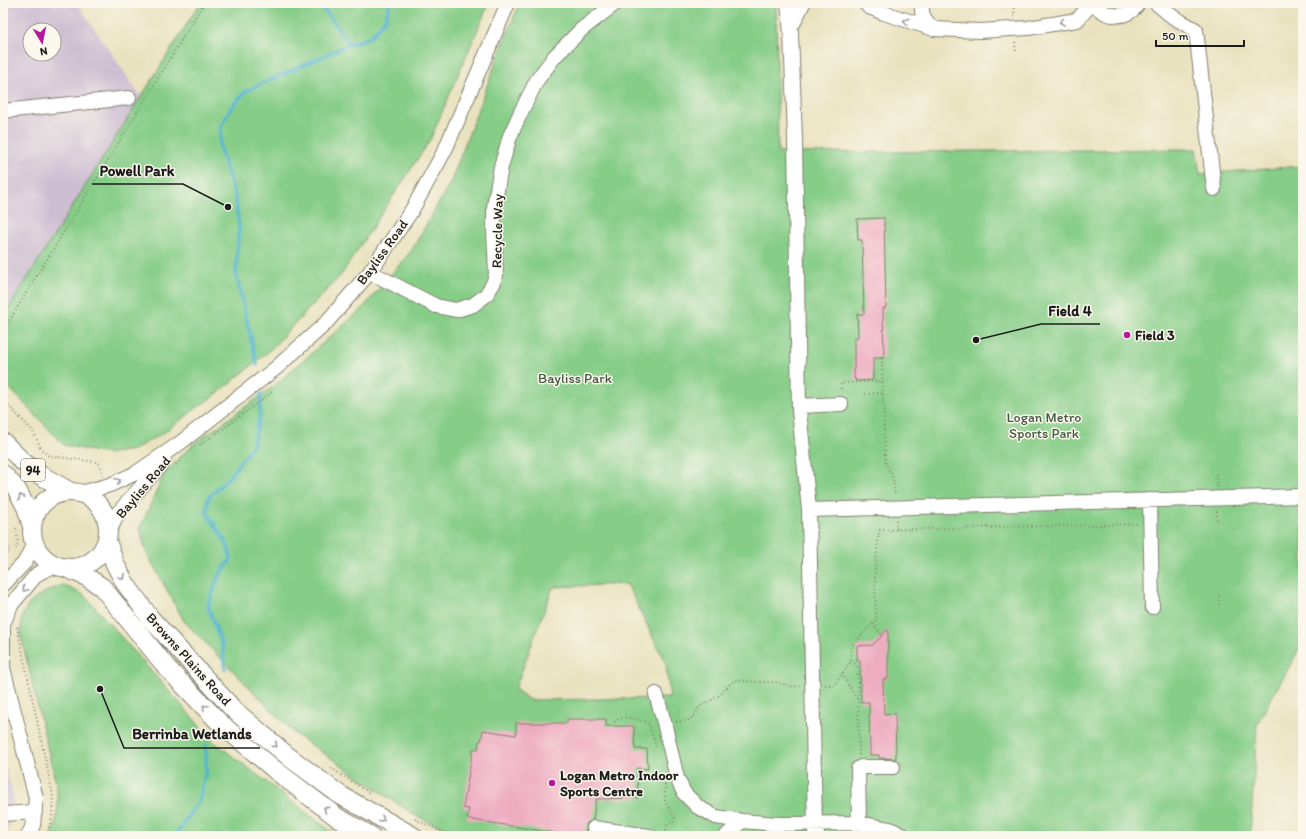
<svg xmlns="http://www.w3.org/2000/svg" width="1306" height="839" viewBox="0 0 1306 839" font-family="Itim,sans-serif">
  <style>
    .industrial { fill: #cdbed2; fill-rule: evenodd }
    .green { fill: #86cd88; stroke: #517452; fill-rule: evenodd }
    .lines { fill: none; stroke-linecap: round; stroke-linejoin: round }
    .stream { stroke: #52b4d0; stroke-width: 3.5 }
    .building { fill: #eeacc1 }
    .minor-casing { stroke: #827f6e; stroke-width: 16 }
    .major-casing { stroke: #827f6e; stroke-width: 20 }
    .path { stroke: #827f6e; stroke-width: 2; stroke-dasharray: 1 3; stroke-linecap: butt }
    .minor { stroke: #fff; stroke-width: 14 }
    .major { stroke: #fff; stroke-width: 18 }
    .oneway { stroke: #999 }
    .poi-dot { fill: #b5179e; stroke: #fbf7ec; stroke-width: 1.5 }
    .labels { text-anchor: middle; stroke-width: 3; stroke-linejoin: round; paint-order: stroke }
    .shield { fill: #fbf7ec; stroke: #5f5e5a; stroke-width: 1 }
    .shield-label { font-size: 13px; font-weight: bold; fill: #1c1c1c }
    .street-label { font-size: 14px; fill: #1c1c1c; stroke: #fbf7ec }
    .poi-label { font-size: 14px; font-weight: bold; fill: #1c1c1c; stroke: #fbf7ec; text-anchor: start }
    .park-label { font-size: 14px; fill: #415a42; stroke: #fbf7ec }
    .leader { fill: none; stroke: #1c1c1c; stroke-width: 1.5 }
    .callout-dot { fill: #1c1c1c; stroke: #fbf7ec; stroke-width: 1.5 }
    .callout-label { font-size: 15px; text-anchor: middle; font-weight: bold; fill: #1c1c1c; stroke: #fbf7ec; stroke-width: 3; stroke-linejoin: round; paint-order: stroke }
  </style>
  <rect width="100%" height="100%" fill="#fbf7ec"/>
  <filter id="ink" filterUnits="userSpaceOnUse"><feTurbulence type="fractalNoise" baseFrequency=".025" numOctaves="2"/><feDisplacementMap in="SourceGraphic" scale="8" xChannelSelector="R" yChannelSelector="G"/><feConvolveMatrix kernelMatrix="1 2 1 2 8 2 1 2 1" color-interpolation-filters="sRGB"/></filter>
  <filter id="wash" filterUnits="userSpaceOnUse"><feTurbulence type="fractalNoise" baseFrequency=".012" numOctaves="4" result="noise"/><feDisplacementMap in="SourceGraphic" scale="16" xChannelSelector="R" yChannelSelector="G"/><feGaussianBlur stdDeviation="0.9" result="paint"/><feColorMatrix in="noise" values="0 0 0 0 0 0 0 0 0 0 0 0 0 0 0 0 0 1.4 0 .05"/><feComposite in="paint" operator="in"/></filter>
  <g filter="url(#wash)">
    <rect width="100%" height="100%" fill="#e9e2bf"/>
    <!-- industrial -->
    <path class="industrial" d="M3,3h74l64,94 -138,220zM30,30h24v24h-24z
      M3,542l7,6 -7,13z
      M3,759l11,39 -5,28 -5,10h-1z"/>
    <!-- green -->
    <path class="green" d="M200,3h289l-59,137 -89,135 -73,77 -45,37 -60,44 -30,17 -26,4 -43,-9 -61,-64v-64z
      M520,3h256l2,150 418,-4 4,25 103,-8v476l-46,82 -7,112h-786l-48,-20 -122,-83 -110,-112 -38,-69 -6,-24 24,-54 27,-28 83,-60 88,-77 50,-59 39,-69 53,-140zM627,584l39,80 4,34 -141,2 -14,-11 38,-102z
      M63,585l21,10 129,146 124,95h-286c7,-15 7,-30 6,-47l-36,-153c0,-7 0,-16 2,-22 8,-17 25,-24 40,-29z"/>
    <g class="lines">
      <!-- stream -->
      <path class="stream" d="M316,3l11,10 23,31
        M257,365l-21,-92 3,-47 -4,-30 -15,-46 1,-24 9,-17 16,-18 104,-47 20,-7 14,-16 6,-18
        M225,669l-3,-24 -14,-39 10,-29 13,-18 -5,-17 -19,-29 1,-15 21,-21 24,-32 7,-32 1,-19
        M175,836l23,-34 8,-30v-27"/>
    </g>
    <g id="blocks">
      <!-- building -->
      <path class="building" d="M884,218l2,90h-3l1,50h-11v22l-17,1v-2h-2v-41l4,-1 -1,-23h7l-2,-74h-4l-1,-21z
        M888,629v50h-5l1,35 11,-1 1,46 -17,-1v-3h-9l-1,-53h-8l-1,-42h-3v-14l16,-1z
        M567,719h39v7h28l1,23h12l1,20 -11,-1 1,30 -42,1 -3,21 -6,3 -2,13h-11l-107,-17 2,-10 -6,-1 10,-59h5l1,-8h2l2,-11 33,5v-12h51z"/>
    </g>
  </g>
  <g filter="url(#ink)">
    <use href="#blocks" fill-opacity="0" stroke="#827f6e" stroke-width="1"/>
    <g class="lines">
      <!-- minor casing -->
      <g class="minor-casing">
        <path id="minor" d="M788,3l3,30 4,105 4,272 10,100 6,321 3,5
          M865,3l4,4 15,6 50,16 46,2 48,-3 49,-8c6,-6 9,-12 17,-17
          M923,3c-4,11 3,19 11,26
          M1094,3c11,15 34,18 44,0
          M1156,3l17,14 23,13 18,159
          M794,22l9,-19
          M3,111l126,-13
          M370,272l66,34 20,4 17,-5 13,-10 7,-11 3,-9 -2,-45v-23l7,-40 9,-31 11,-24 16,-32 18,-24 27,-27 34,-26
          M799,406l42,-2
          M81,493l29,-8 26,-12 44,-30 96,-75 49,-44 45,-52 42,-62 33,-60 63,-147
          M1150,500l2,107
          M809,510l494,-14
          M109,532l9,-19 46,-52
          M3,585l22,-23 9,-18
          M3,668l33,130 -3,27 -5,11
          M3,669v-45l8,-19 26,-31 18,-9
          M656,694l8,28 13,56 7,15 14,14 18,10 26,4 36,3 81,-1 31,6 14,7
          M3,814l32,-2
          M859,823l-1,-54 3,-2h32
          M594,828l55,8
          M726,836l16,-15"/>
      </g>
      <!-- major casing -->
      <g class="major-casing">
        <path id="major" d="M3,442l19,19 18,14 29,16
          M3,474l13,14 10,19 6,19
          M32 530a38 38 0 1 1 76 0a38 38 0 1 1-76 0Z
          M107,541l8,23 10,19 26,36 83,91 55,47 51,38 73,41
          M63,567l22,9 17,11 66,82 52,54 55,47 63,48 33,18"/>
      </g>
      <!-- path -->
      <path class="path" d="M1014,17l1,-14
        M1015,42l1,10
        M3,331l201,-328
        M882,358l3,103 8,17 2,18
        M841,389v-6l42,-2
        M865,394l18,-1
        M3,400l30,31 8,18 8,7 48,6 3,3 3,10
        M200,445l27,-19 45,-34
        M176,465l6,-7
        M1216,474l1,13
        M1217,511v9
        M896,520l1,10
        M16,528l2,14 -2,7
        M1219,596v10
        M873,624l9,11
        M17,627l36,168 -1,22 -5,19
        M852,660l6,8 1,88
        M842,674l15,25
        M825,685h10l16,-24v-14l25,-27 -1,-48 4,-42 260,-6
        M676,722l13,-2 6,-5 4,-8 21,-12 11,-12 6,-3 17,2h21l17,4h8
        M613,726l2,-5c11,-7 22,-2 34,3l7,23
        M331,768l40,26
        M665,784v18l10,16 -2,4 -6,3 -2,11
        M415,819l35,17"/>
      <!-- minor -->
      <use href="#minor" class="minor"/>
      <!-- major -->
      <use href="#major" class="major"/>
    </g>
    <!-- one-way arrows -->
    <defs><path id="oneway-chevron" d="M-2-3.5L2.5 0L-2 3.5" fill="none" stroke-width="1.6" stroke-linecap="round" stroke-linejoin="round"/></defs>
    <g class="oneway">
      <use href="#oneway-chevron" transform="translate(906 21) rotate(-161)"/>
      <use href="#oneway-chevron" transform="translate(1062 22) rotate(171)"/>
      <use href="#oneway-chevron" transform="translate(118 481) rotate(-23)"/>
      <use href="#oneway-chevron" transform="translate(21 497) rotate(-116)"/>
      <use href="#oneway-chevron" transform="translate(122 577) rotate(62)"/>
      <use href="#oneway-chevron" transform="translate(25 589) rotate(130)"/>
      <use href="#oneway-chevron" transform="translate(205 707) rotate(-134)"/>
      <use href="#oneway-chevron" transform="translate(275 745) rotate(41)"/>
      <use href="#oneway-chevron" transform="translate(326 809) rotate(-143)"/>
      <use href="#oneway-chevron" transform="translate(382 819) rotate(30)"/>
    </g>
  </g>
  <!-- markers -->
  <g class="poi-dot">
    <circle cx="1127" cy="335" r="4"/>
    <circle cx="552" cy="783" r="4"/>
  </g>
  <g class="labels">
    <!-- shield labels -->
    <rect class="shield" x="21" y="459" width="24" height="22" rx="3"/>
    <g class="shield-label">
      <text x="33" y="475">94</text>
    </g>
    <!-- street labels -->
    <g class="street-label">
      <text transform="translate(497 231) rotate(-89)" y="5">Recycle Way</text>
      <text transform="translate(382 252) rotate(-54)" y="5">Bayliss Road</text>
      <text transform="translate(143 487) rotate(-50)" y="5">Bayliss Road</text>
      <text transform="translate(189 659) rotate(48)" y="5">Browns Plains Road</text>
    </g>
    <!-- poi labels -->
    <g class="poi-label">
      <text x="1135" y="340">Field 3</text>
      <text x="560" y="780">Logan Metro Indoor<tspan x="560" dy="16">Sports Centre</tspan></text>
    </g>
    <!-- park labels -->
    <g class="park-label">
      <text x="575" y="383">Bayliss Park</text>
      <text x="1044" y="422">Logan Metro<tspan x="1044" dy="16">Sports Park</tspan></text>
    </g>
  </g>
  <!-- callouts -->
  <path class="leader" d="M228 207L183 184H92M976 340L1041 324H1100M100 689L124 748H260"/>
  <g class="callout-dot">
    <circle cx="228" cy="207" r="4"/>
    <circle cx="976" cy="340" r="4"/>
    <circle cx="100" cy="689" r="4"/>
  </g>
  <g class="callout-label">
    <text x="137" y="176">Powell Park</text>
    <text x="1070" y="316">Field 4</text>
    <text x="192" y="739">Berrinba Wetlands</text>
  </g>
  <!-- margin -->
  <rect width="1306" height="839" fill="none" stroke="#fbf7ec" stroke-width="16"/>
  <!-- north arrow -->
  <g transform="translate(42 42) rotate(170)"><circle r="19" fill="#fbf7ec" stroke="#a29f99"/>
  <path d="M0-3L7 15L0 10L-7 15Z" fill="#b5179e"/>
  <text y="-6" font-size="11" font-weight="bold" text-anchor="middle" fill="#1c1c1c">N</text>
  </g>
  <!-- scale -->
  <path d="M1156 40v6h88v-6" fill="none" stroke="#1c1c1c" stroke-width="2"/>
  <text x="1162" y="40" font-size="12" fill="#1c1c1c" stroke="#fbf7ec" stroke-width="3" paint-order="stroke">50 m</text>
</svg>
